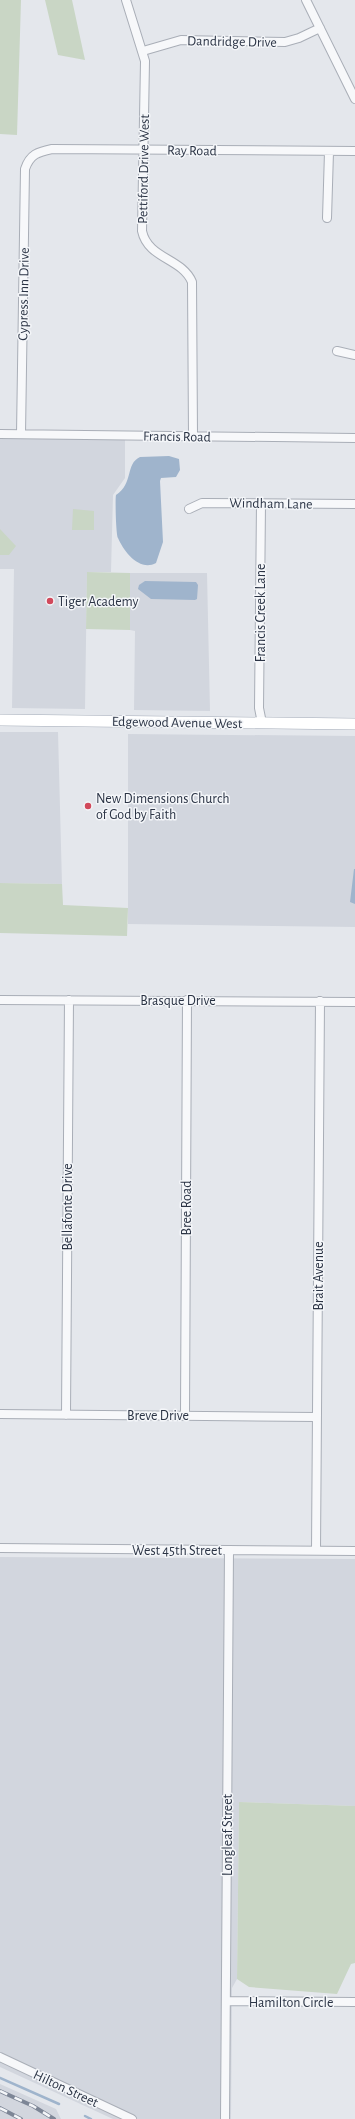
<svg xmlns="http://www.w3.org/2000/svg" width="355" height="2119" viewBox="0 0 355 2119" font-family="'Alegreya Sans',sans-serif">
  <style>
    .built { fill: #d2d6de }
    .green { fill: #c9d6c5 }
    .water { fill: #9fb4cc }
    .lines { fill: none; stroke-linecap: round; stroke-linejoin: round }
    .stream { stroke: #9fb4cc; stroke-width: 2.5 }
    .minor-casing { stroke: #a9aeb7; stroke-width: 10 }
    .major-casing { stroke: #a3abb8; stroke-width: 12 }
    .minor { stroke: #f7f8fa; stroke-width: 8 }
    .major { stroke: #fff; stroke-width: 11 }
    .rail-casing { stroke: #7d8696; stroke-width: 4 }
    .rail { stroke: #f4f6f9; stroke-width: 2.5; stroke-dasharray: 8; stroke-linecap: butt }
    .poi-dot { fill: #d1495b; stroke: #f4f6f9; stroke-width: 1.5 }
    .labels { text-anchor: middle; stroke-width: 3; stroke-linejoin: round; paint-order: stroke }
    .street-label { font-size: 14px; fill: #2b3445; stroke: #f4f6f9 }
    .poi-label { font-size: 14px; fill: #2b3445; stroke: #f4f6f9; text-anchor: start }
  </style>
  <rect width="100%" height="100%" fill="#e4e7ec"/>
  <!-- built -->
  <path class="built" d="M0,437l125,2v39l-12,17 -2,77h-24l-2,137 -73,-1 2,-139h-14z
    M130,573h77l3,138 -76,-1 1,-79 -5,-1z
    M0,732h58l4,152 -62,-1z
    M128,734l227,2v191l-227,-3z
    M0,1557l355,2v247l-116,-4 -2,177 -5,9 -1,131h-118l-113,-52z
    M0,2084l56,25 5,10h-61z"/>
  <!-- green -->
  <path class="green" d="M0,0h21l-4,135 -17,-1z
    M45,0h27l13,60 -27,-5z
    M73,509l21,2v19h-22z
    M0,529l16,17 -7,9h-9z
    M87,572l43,1v57l-44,-1z
    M0,883l62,1 1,21 65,3 -1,28 -127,-3z
    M239,1802l116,4v157l-4,1 -14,30 -88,-7 -12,-8z"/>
  <!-- water -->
  <path class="water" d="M169,456l10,3 1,11 -4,7 -15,1 -1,3 3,61 -7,21c-16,9 -32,-11 -38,-25 -2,-3 -3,-39 -2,-43 18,-12 9,-31 24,-38z
    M145,581l51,1 2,3 -1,14 -2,1 -44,-1 -13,-10 1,-4z
    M354,869h1v35l-5,-2z"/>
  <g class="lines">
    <!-- stream -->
    <path class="stream" d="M0,2078l59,26
      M85,2116l6,3"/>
    <!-- minor casing -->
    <g class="minor-casing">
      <path id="minor" d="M126,0l19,61 -3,170c6,28 40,27 50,51l1,154
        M306,0l49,99
        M143,51l38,-11 104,2 14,-4 21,-10
        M327,218l2,-66
        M337,351l18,4
        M0,434l355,4
        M21,434l4,-265c5,-15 13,-17 27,-20l303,2
        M261,503l-2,205 3,15
        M189,509l13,-6 153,1
        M0,1000l355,2
        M0,1414l316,3
        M66,1415l3,-415
        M185,1415l2,-415
        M0,1548l355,3
        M316,1550l4,-549
        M226,2001l129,1
        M0,2057l132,62
        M225,2119l4,-569"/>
    </g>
    <!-- major casing -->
    <g class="major-casing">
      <path id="major" d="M0,720l355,4"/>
    </g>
    <!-- minor -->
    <use href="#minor" class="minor"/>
    <!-- major -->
    <use href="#major" class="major"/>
    <!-- rail casing -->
    <g class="rail-casing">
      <path id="rail" d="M0,2091l33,15 21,13
        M0,2108l21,11"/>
    </g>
    <!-- rail -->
    <use href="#rail" class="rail"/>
  </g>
  <!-- markers -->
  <g class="poi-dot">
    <circle cx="50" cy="601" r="4"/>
    <circle cx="88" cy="806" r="4"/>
  </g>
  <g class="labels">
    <!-- street labels -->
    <g class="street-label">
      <text transform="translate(232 41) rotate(1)" y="5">Dandridge Drive</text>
      <text transform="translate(192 150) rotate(1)" y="5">Ray Road</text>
      <text transform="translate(143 169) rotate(-89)" y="5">Pettiford Drive West</text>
      <text transform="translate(23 294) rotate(-89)" y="5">Cypress Inn Drive</text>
      <text transform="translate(177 436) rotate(1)" y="5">Francis Road</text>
      <text transform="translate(271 503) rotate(1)" y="5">Windham Lane</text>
      <text transform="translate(260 613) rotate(-90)" y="5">Francis Creek Lane</text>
      <text transform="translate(177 722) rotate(1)" y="5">Edgewood Avenue West</text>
      <text x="178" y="1005">Brasque Drive</text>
      <text transform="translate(67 1207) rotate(-90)" y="5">Bellafonte Drive</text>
      <text transform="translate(186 1208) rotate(-90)" y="5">Bree Road</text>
      <text transform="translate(318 1276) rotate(-90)" y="5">Brait Avenue</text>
      <text x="158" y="1420">Breve Drive</text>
      <text x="177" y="1555">West 45th Street</text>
      <text transform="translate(227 1835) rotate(-90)" y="5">Longleaf Street</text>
      <text x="291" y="2007">Hamilton Circle</text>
      <text transform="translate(66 2088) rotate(25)" y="5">Hilton Street</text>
    </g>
    <!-- poi labels -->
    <g class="poi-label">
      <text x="58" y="606">Tiger Academy</text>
      <text x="96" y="803">New Dimensions Church<tspan x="96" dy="16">of God by Faith</tspan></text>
    </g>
  </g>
</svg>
